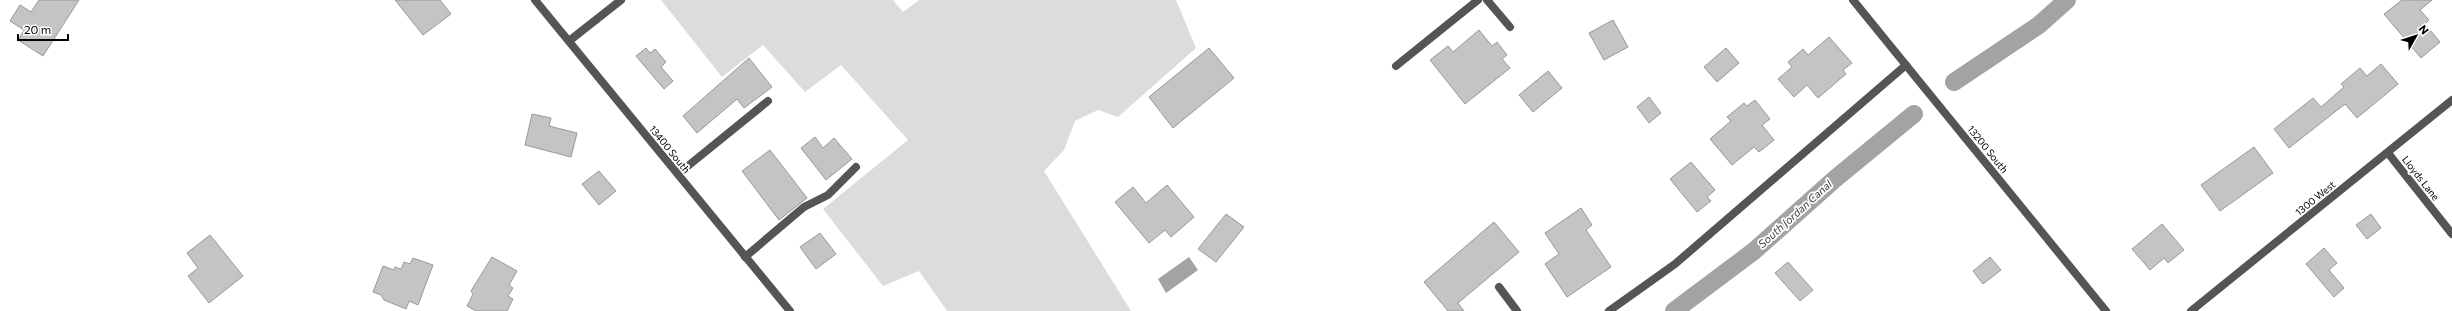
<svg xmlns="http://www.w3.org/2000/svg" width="2452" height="311" viewBox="0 0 2452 311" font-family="Commissioner,sans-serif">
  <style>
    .green { fill: #dcdcdc }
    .water { fill: #a3a3a3 }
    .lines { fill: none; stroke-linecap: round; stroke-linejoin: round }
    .canal { stroke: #a3a3a3; stroke-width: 18 }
    .building { fill: #c4c4c4; stroke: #999 }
    .service { stroke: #555; stroke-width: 8 }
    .minor { stroke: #555; stroke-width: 8 }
    .tertiary { stroke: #555; stroke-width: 8 }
    .labels { text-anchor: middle; stroke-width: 3.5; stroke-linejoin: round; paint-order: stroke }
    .street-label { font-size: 10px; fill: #000; stroke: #fff }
    .water-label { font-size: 11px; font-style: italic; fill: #444; stroke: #fff }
  </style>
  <rect width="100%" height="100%" fill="#fff"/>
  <!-- green -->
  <path class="green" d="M661,0h232l10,12 16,-12h257l20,48 -78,69 -20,-7 -23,11 -11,29 -20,21 87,140h-184l-28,-40 -36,15 -60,-77 85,-69 -67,-75 -36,27 -42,-47 -41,32z"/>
  <!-- water -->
  <path class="water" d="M1189,257l9,13 -32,23 -8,-14z"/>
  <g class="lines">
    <!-- canal -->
    <path class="canal" d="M1954,82l85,-57 28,-25
      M1674,311l80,-60 82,-73 78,-64"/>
  </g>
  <!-- building -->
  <path class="building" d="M39,0h40l-36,56 -25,-16 6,-10 -14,-9 10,-16 11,7z
    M395,0h45l11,14 -28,21z
    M2402,0h30l-12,10 9,10 -4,4 15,18 -19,16 -37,-44z
    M1613,20l15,27 -24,13 -15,-27z
    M1479,30l13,16 5,-4 10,13 -5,4 8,9 -45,36 -35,-44 18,-14 5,6z
    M1829,37l23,26 -9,7 3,4 -28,24 -11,-13 -13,12 -16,-18 14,-12 -4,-5 15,-13 5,6z
    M646,48l4,5 5,-4 11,13 -5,5 12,14 -9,8 -28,-33z
    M1209,48l25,30 -61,50 -24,-31z
    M1726,48l13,15 -22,19 -13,-15z
    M749,58l23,29 -28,21 -7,-9 -40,34 -14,-17z
    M2381,64l17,20 -41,34 -12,-14 -56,44 -15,-19 39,-31 8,9 23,-20 -3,-3 19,-16 7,8z
    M1548,71l14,17 -29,24 -14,-17z
    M1649,97l12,16 -12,10 -12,-16z
    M1755,100l15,19 -8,6 12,15 -15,12 -5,-5 -22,18 -22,-26 21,-18 -4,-4 17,-14 3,3z
    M532,114l19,4 -2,8 28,7 -6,24 -46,-12z
    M815,137l8,11 11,-10 18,21 -26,21 -25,-32z
    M2254,147l19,26 -53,38 -19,-26z
    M770,150l37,48 -28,22 -37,-49z
    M1691,162l24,28 -8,7 4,4 -14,11 -27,-33z
    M599,171l17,20 -17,14 -17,-21z
    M1167,185l27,32 -23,20 -6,-7 -16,13 -34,-41 18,-15 13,16z
    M1581,208l11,17 -6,5 25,37 -44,30 -22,-33 14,-10 -14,-21z
    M1226,214l18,13 -28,35 -18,-13z
    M2371,214l10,14 -14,11 -11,-14z
    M1494,222l25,30 -61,51 6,8h-16l-24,-29z
    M2162,224l22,26 -16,13 -4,-5 -14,12 -18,-21z
    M820,233l16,21 -20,15 -16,-22z
    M210,235l33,41 -34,27 -21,-27 10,-8 -11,-15z
    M2324,248l13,15 -8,7 15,18 -10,9 -28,-33z
    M492,257l25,14 -8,14 4,3 -5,8 5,3 -6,12h-31l-9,-5 6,-12 -2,-3z
    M1990,257l11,13 -18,14 -10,-13z
    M413,258l20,7 -15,40 -9,-4 -3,8 -22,-9 -3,-5 -8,-3 10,-26 11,4 1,-3 6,2 3,-7 6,2z
    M1788,262l25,28 -13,11 -25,-28z"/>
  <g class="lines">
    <!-- service -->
    <path class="service" d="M1487,0l23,27
      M1396,66l82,-66
      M678,174l90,-73
      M745,257l59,-50 24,-12 28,-28
      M1499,287l18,24
      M1609,311l66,-47 231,-199"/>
    <!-- minor -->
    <path class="minor" d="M535,0l255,311
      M569,41l52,-41
      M2388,153l64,81"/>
    <!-- tertiary -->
    <path class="tertiary" d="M1853,0l253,311
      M2191,311l261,-211"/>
  </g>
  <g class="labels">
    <!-- street labels -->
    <g class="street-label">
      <text transform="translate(670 149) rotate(51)" y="4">13400 South</text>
      <text transform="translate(1988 149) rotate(51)" y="4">13200 South</text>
      <text transform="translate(2421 178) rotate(52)" y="4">Lloyds Lane</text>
      <text transform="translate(2315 198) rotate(-39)" y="4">1300 West</text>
    </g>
    <!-- water labels -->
    <g class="water-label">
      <text transform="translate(1795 214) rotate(-42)" y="4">South Jordan Canal</text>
    </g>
  </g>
  <!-- north arrow -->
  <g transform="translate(2416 36) rotate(51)" stroke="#ffffff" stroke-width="3" paint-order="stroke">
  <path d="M0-3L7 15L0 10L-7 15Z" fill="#000000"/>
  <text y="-6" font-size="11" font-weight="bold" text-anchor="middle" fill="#000000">N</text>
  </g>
  <!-- scale -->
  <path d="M18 34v6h50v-6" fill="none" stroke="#000000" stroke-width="2"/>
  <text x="24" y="34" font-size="12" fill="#000000" stroke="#ffffff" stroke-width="3" paint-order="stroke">20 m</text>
</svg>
